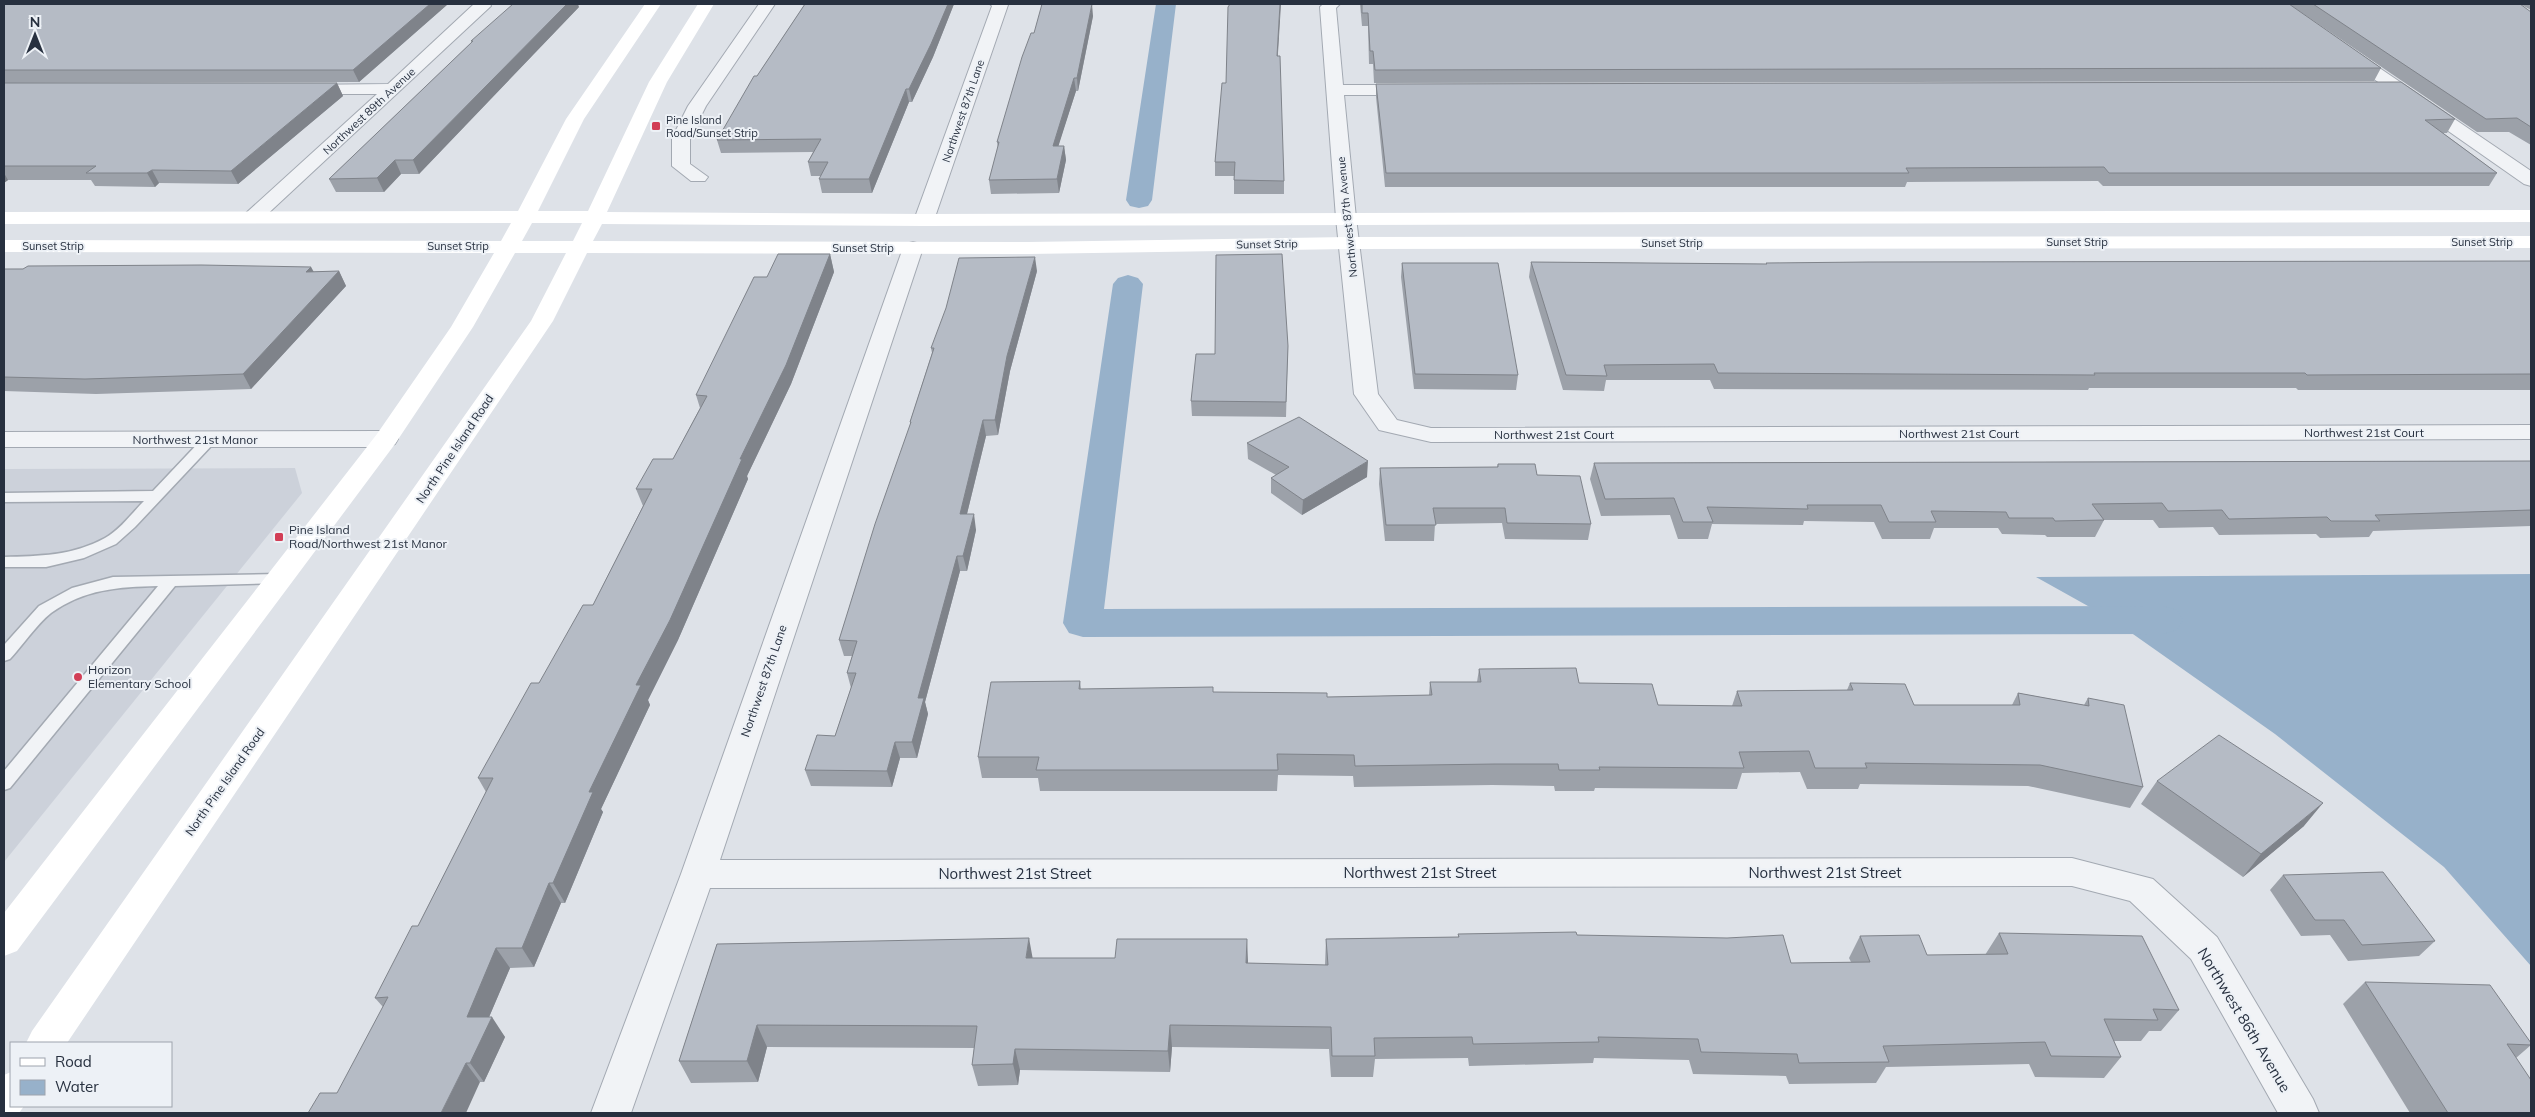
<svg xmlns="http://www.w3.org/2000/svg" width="2535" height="1117" viewBox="0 0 2535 1117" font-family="Mulish,sans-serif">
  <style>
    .built { fill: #ccd1da }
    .water { fill: #97b1ca }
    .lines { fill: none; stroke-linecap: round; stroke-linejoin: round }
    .canal { fill: #97b1ca; fill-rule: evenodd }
    .lane-casing { stroke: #a3a9b2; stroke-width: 3 }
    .street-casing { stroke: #a3a9b2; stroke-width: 2 }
    .lane { fill: #f1f3f6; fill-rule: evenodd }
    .street { fill: #f1f3f6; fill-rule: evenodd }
    .secondary { fill: #fff; fill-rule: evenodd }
    .wall { fill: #9ca1a9 }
    .shaded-wall { fill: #7f838a }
    .building { fill: #b5bbc5; stroke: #7f838a }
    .poi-dot { fill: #d23e56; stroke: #edf1f6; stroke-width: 2 }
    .labels { text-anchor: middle; stroke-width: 4; stroke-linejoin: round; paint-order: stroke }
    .far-street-label { font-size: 11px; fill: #27303f; stroke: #edf1f6 }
    .far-poi-label { font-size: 11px; fill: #27303f; stroke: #edf1f6; text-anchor: start }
    .street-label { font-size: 12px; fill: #27303f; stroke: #edf1f6 }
    .poi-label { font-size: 12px; fill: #27303f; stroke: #edf1f6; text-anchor: start }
    .near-street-label { font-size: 15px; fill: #27303f; stroke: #edf1f6 }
  </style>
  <rect width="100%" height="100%" fill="#dee2e8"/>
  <!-- built -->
  <path class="built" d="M295,468l7,25 -298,369v-393z"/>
  <!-- water -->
  <path class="water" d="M2531,574v392l-87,-99 -169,-133 -162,-114 -77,-43z"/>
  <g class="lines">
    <!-- canal -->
    <path class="canal" d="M1156,4h20l-24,196 -4,6 -9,2 -9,-2 -4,-6z
      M1128,275l10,3 5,6 -39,325 1059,-3 14,4 6,10 -6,10 -14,4 -1080,3 -14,-4 -6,-10 50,-339 5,-6z"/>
    <!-- lane casing -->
    <g class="lane-casing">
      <path id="lane" d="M209,436l5,1 2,3 -2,3 -79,84 -19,17 -32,14 -38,9h-42v-10c35,-1 68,-1 101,-19 15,-8 27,-25 39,-37l-140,1v-9l149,-2 51,-54z
        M279,574l5,1 3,4 -3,4 -109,3 -165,202 -6,2v-19l154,-185c-40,1 -73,3 -107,27 -15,12 -28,32 -41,46l-6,2v-16l35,-39 33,-18 41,-11z"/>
    </g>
    <!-- street casing -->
    <g class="street-casing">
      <path id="street" d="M474,4h16l1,2 -231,215h-14l-3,-4 3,-4 131,-119h-73l-6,-1 -3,-4 3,-4 90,-1z
        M759,4h16l-69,102 -16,32v26l18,13 -3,4h-14l-19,-15v-28l16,-32z
        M990,4l18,1 -74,215 -3,4h-14l-3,-4 78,-214z
        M1323,4h17l-4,4 7,77h71l6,1 3,4 -3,4 -6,1h-70l12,123 22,176 19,26 34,8 1100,-3v14l-1100,3 -52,-12 -25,-36 -18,-176 -16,-211z
        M2347,48l6,2 178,121v15l-7,-2 -183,-128 -2,-3z
        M913,242l7,2 3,4 -203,612 1352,-2 81,21 64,58 96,162 6,14h-41l-87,-154 -61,-58 -58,-15 -1362,2 -79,225h-40l90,-239 222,-626 3,-4z
        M386,431l9,3 3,5 -3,5 -9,3h-382v-15z"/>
    </g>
    <!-- lane -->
    <use href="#lane" class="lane"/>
    <!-- street -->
    <use href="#street" class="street"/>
    <!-- secondary -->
    <path class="secondary" d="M645,4h16l-77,115 -46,92h50l61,-129 49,-78h16l-47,78 -60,130 317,2 1607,-4v12l-1607,4 -322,-2 -9,17 435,1 320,-5 1183,-1v12l-1183,1 -320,5 -441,-1 -34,68 -486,722h-41l6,-12 499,-710 35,-68h-51l-42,74 -78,117 -378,507 -13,5v-43l373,-479 74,-107 43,-74 -490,-1v-12l497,1 10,-18 -507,1v-12l514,-1 48,-92zM532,223h50l-9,18h-51z
      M11,1072v34h13l-5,7h-15v-38z"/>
  </g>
  <!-- wall -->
  <path class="wall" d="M4,4h444l-89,78 -355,1z
    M805,4h149l-21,53 -21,45h-3l-37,91h-50l-3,-14 2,-3h-10l-3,-14 5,-10 -92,1 -4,-13 40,-64z
    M1360,4h929l92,64 -7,13 -1000,2 -1,-19h-4l-1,-38h-6z
    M2289,4h231l11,8v133l-22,-13h-32z
    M2520,4h11v6z
    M579,7l-160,167h-18l-17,18h-48l-7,-13 143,-137 -1,-1z
    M1093,16l-15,75h-2l-18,55h6l2,14 -7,33 -68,1 -2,-14 9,-32 -1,-6 37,-109z
    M1278,56l6,125v13h-50v-18h-19v-14l11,-79z
    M4,83h333l6,13 -105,88 -79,-1 -4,4 -60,-1 -4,-6h-83l-4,3z
    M1376,84l1079,35 -8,14h-4l54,40 -8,13h-386l-5,-5 -191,1 -2,5h-520l-9,-90z
    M830,254l4,18 -43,112 -44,92 1,3 -70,161 -30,60 2,5 -49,104 2,3 -38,91h-4l-27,64 -24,1 -21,49 16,20 -21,45h-4l-97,-75 -8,-9 43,-72 68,-134 -8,-14 61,-95 54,-78 50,-99 -7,-17 37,-30 27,-51 -4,-13 71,-118z
    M2531,261v129h-233l-2,-2h-207l-1,2 -374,-1 -4,-9h-104l-2,11 -41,-1 -34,-113 2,-15 235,2v-1z
    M1402,263l116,112 -2,15 -102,-1 -13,-112z
    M311,267l3,5 25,-1 7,15 -95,103 -155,5 -92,-3v-122z
    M1037,271l-27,100 -12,64 -12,1 -19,78 9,16 -9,41h-7l-35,131 3,12 -11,44h-17l-8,29 -81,-1 -6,-16 30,-34 16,-48 -4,-15 5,-17h-8l-5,-16 71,-214v-4l22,-69 -1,-5z
    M1288,346l-2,71 -94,-1 -1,-15 24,-47z
    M1247,443l120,34 -65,38 -31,-22v-15l5,-3 -28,-16z
    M2531,461v65l-158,5 -4,6 -49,1 -4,-4 -97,1 -6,-8 -54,1 -6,-8h-49l-9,17h-48l-2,-2 -43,-1 -4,-6h-64l-4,11h-48l-8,-17 -70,-1 -1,4 -91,-1 -4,15h-30l-8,-24 -69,1 -11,-37 4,-16z
    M1498,464l39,11 54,49 -3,16 -83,-1 -3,-16 -67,1 -1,17h-49l-6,-57 1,-16 117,-1z
    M1479,669l100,14 79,22 74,1 5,-15 110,-1 3,-7 64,22h98l6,-12 66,12 4,-7 55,89 -13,21 -102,-22 -168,-2 -2,5h-51l-7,-17 -58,1 -5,16 -142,-1 -1,3h-39l-1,-5 -62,-1 -138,2 -1,-11 -75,-1 -1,16h-237l-2,-13h-56l-4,-21 102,-76 1,8 132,3 114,5 102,-2 1,-13h47z
    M2157,781l147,45 -61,51 -102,-73z
    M2283,875l152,66 -16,15 -71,5 -18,-26 -29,1 -31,-46z
    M1999,933l180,77 -18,21h-12l-8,10h-27l7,16 -17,21 -69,-1 -6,-13 -143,3 -10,16 -87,1 -3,-8 -93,-2 -4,-14 -95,-2 -1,5 -124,3 -1,-8 -93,1 -2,18h-42l-2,-28 -157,-2 -2,25 -150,-2 -2,15 -40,1 -6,-21 2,-17 -207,-1 -9,35 -67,1 -12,-22 38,-117 316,14 292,7 1,-26 132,-2v-3l119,1 214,28 60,-1 -2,-4 11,-22 67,19h58z
    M2365,982l166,61v2l-15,13 15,55h-121l-67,-109z"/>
  <!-- shaded-wall -->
  <path class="shaded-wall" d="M430,4h18l-89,78 -6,-12z
    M567,4h11l1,3 -160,167 -6,-14z
    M948,4h6l-21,53 -21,45 -3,-13z
    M1092,4l1,12 -15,75 -1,-13z
    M1280,4h1l-4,65v-13z
    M1074,78l2,13 -22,69 -1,-14z
    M337,83l6,13 -105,88 -7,-13z
    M906,89l3,13 -37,91 -3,-14z
    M1064,146l2,14 -7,33 -2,-14z
    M395,160l6,14 -17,18 -7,-14z
    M152,170l7,13 -4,4 -8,-14z
    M4,173l4,7 -4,3z
    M830,254l4,18 -43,112 -44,92 1,3 -70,161 -30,60 2,5 -49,104 2,3 -38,91 -12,-20 36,-91 47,-107z
    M1035,257l2,14 -27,100 -12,64 -3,-15 12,-64z
    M311,267l7,14 -12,-9z
    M339,271l7,15 -95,103 -8,-15z
    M983,420l3,16 -23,94 -3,-16z
    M1368,461l-1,16 -65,38 1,-15z
    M974,514l2,16 -9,41 -4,-15z
    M957,556l3,15 -35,131 3,12 -11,44 -5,-16 6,-44z
    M895,742l5,16 -8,29 -5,-16z
    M2323,803l-19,23 -61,51 18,-23z
    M549,883l12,20 -27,64 -12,-19z
    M1029,938l4,22 -7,-2z
    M1247,939l1,22 -1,24 -1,-22z
    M496,948l14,20 -29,68 -14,-19z
    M492,1017l13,20 -21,45 -14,-19z
    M757,1025l10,22 -9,35 -11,-21z
    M1170,1025l2,22 -2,25 -2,-21z
    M1015,1049l5,21 -2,15 -5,-21z
    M466,1063l14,19 -14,31h-25z"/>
  <!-- building -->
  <path class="building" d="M4,4h426l-77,66h-349z
    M513,4h54l-154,156h-18l-18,18 -48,1 144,-138h-2z
    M805,4h143l-17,40 -22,45h-3l-37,90h-50l9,-17h-20l13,-23 -104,1 37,-64h3z
    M1042,4h50l-15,74h-3l-21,68h11l-7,33 -68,1 10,-38h-2l25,-85 9,-24h3z
    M1230,4h50l-3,52h3l4,125 -50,-1 1,-18h-20l7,-79h4l2,-76z
    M1362,4h927l92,64 -1006,2 -2,-19h-3l-2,-38h-6z
    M2313,4h207l11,8v115l-14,-9 -31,1z
    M2401,82l54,37 -30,1 72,53h-388l-5,-6 -198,1 3,5h-523l-10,-89z
    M4,83h333l-106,88 -79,-1 -5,3h-61l10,-7h-92z
    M778,254h52l-44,111 -46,94h2l-72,161 -34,65h5l-52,107h4l-40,91h-4l-27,65h-26l-29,69h25l-22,46h-4l-25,50h-133l12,-20h17l51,-96 -13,1 37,-72h6l75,-148h-15l53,-95h8l44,-78h10l59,-116h-16l17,-30h20l34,-63 -11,-1 58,-118h13z
    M1282,254l6,92 -2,56 -95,-1 5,-47h19l1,-99z
    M1035,257l-28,99 -12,64h-12l-23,94h14l-11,42h-6l-39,142h6l-12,44h-17l-8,29 -82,-1 12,-35 18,1 21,-63h-9l10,-32 -18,-1 36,-116 36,-102h-1l24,-74h-3l15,-40 13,-50z
    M2531,261v113l-224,1 -2,-2h-211l1,2 -377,-2 -4,-9 -110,1 3,11 -41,-1 -35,-113 236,2 -1,-1 103,-1z
    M1402,263h96l20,112 -103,-1z
    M201,265l110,2 -5,5 33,-1 -96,103 -158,5 -81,-2v-108h19l5,-3z
    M1299,417l69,44 -65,39 -32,-22 18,-11 -42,-24z
    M2531,461v49l-156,5 5,6h-49l-4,-4 -98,2 -7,-9 -54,1 -6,-8 -70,1 12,16 -49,1 -2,-3h-44l-3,-6 -75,-1 5,11h-47l-8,-17h-74l1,4 -101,-2 6,15h-30l-9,-24 -69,1 -11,-36z
    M1498,464h37l2,11 43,1 11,48 -84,-1 -2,-15h-72l3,17h-50l-6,-57 118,-1z
    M1576,668l3,15 73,1 6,21 84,1 -5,-15 116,-1 -3,-7 55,1 9,21h106l-2,-12 71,13 -1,-8 36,7 19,82 -103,-22 -175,-2 2,5h-52l-6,-17 -70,1 5,16 -145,-1 1,3h-41l-1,-6h-63l-140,2 -1,-11 -77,-1 1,16h-242l3,-13h-61l13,-75 89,-1 -1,8 134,-2v5l114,1v4l105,-2 -2,-13h51l-2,-13z
    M2219,735l104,68 -62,51 -104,-73z
    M2383,872l52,69 -73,4 -18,-25h-29l-32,-45z
    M1576,932l1,3 150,3 56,-3 8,28 79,-1 -10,-26 59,-1 8,20 81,-1 -9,-21 143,3 37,74 -26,-1 5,11 -54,-1 17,38 -70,-1 -6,-14 -162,4 6,16 -90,1 -2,-9 -96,-2 -3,-13 -100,-2 1,5 -126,2 -1,-7 -98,1 1,18h-43l-1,-29 -161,-2 -2,26 -153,-2 -2,15 -41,1 5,-39 -220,-1 -10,36h-68l38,-117 312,-6 -3,20h89l2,-19h130l-1,24 82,2 -2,-26 133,-2 -1,-3z
    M2365,982l125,3 41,58v2l-24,-1 24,36v33h-83z"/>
  <!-- markers -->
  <g class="poi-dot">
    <rect x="651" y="121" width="10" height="10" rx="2.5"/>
    <rect x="274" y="532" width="10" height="10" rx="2.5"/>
    <circle cx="78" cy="677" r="5"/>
  </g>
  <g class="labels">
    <!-- far-street labels -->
    <g class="far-street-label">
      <text transform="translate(369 111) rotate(-43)" y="4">Northwest 89th Avenue</text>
      <text transform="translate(963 111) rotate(-71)" y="4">Northwest 87th Lane</text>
      <text transform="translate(1347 217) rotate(-96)" y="4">Northwest 87th Avenue</text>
      <text x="2077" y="246">Sunset Strip</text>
      <text x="2482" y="246">Sunset Strip</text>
      <text x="1672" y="247">Sunset Strip</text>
      <text transform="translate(1267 244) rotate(-1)" y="4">Sunset Strip</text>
      <text x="53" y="250">Sunset Strip</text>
      <text x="458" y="250">Sunset Strip</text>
      <text x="863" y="252">Sunset Strip</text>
    </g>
    <!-- far-poi labels -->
    <g class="far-poi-label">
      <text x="666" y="124">Pine Island<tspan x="666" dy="13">Road/Sunset Strip</tspan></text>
    </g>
    <!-- street labels -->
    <g class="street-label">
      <text x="2364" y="437">Northwest 21st Court</text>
      <text x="1959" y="438">Northwest 21st Court</text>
      <text x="1554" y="439">Northwest 21st Court</text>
      <text x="195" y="444">Northwest 21st Manor</text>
      <text transform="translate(455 449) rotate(-56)" y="4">North Pine Island Road</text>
      <text transform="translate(764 681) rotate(-71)" y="4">Northwest 87th Lane</text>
      <text transform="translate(225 782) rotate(-55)" y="4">North Pine Island Road</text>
    </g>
    <!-- poi labels -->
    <g class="poi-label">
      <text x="289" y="534">Pine Island<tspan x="289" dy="14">Road/Northwest 21st Manor</tspan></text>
      <text x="88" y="674">Horizon<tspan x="88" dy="14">Elementary School</tspan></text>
    </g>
    <!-- near-street labels -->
    <g class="near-street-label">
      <text x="1420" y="878">Northwest 21st Street</text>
      <text x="1825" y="878">Northwest 21st Street</text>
      <text x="1015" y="879">Northwest 21st Street</text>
      <text transform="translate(2244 1020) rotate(59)" y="5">Northwest 86th Avenue</text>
    </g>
  </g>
  <!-- border -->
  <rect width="2535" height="1117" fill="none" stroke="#27303f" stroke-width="10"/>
  <!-- legend -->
  <rect x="10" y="1042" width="162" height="65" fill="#edf1f6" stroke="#9ea4ad"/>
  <rect x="20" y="1058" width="25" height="8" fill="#ffffff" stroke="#9ea4ad"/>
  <text x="55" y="1067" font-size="15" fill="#27303f">Road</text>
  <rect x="20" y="1080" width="25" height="15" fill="#97b1ca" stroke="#9ea4ad"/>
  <text x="55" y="1092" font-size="15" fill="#27303f">Water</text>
  <!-- north arrow -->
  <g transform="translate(35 35)" stroke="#edf1f6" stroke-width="4" paint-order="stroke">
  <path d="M0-4L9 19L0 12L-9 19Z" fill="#27303f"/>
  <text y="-8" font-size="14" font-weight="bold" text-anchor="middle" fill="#27303f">N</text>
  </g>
</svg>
